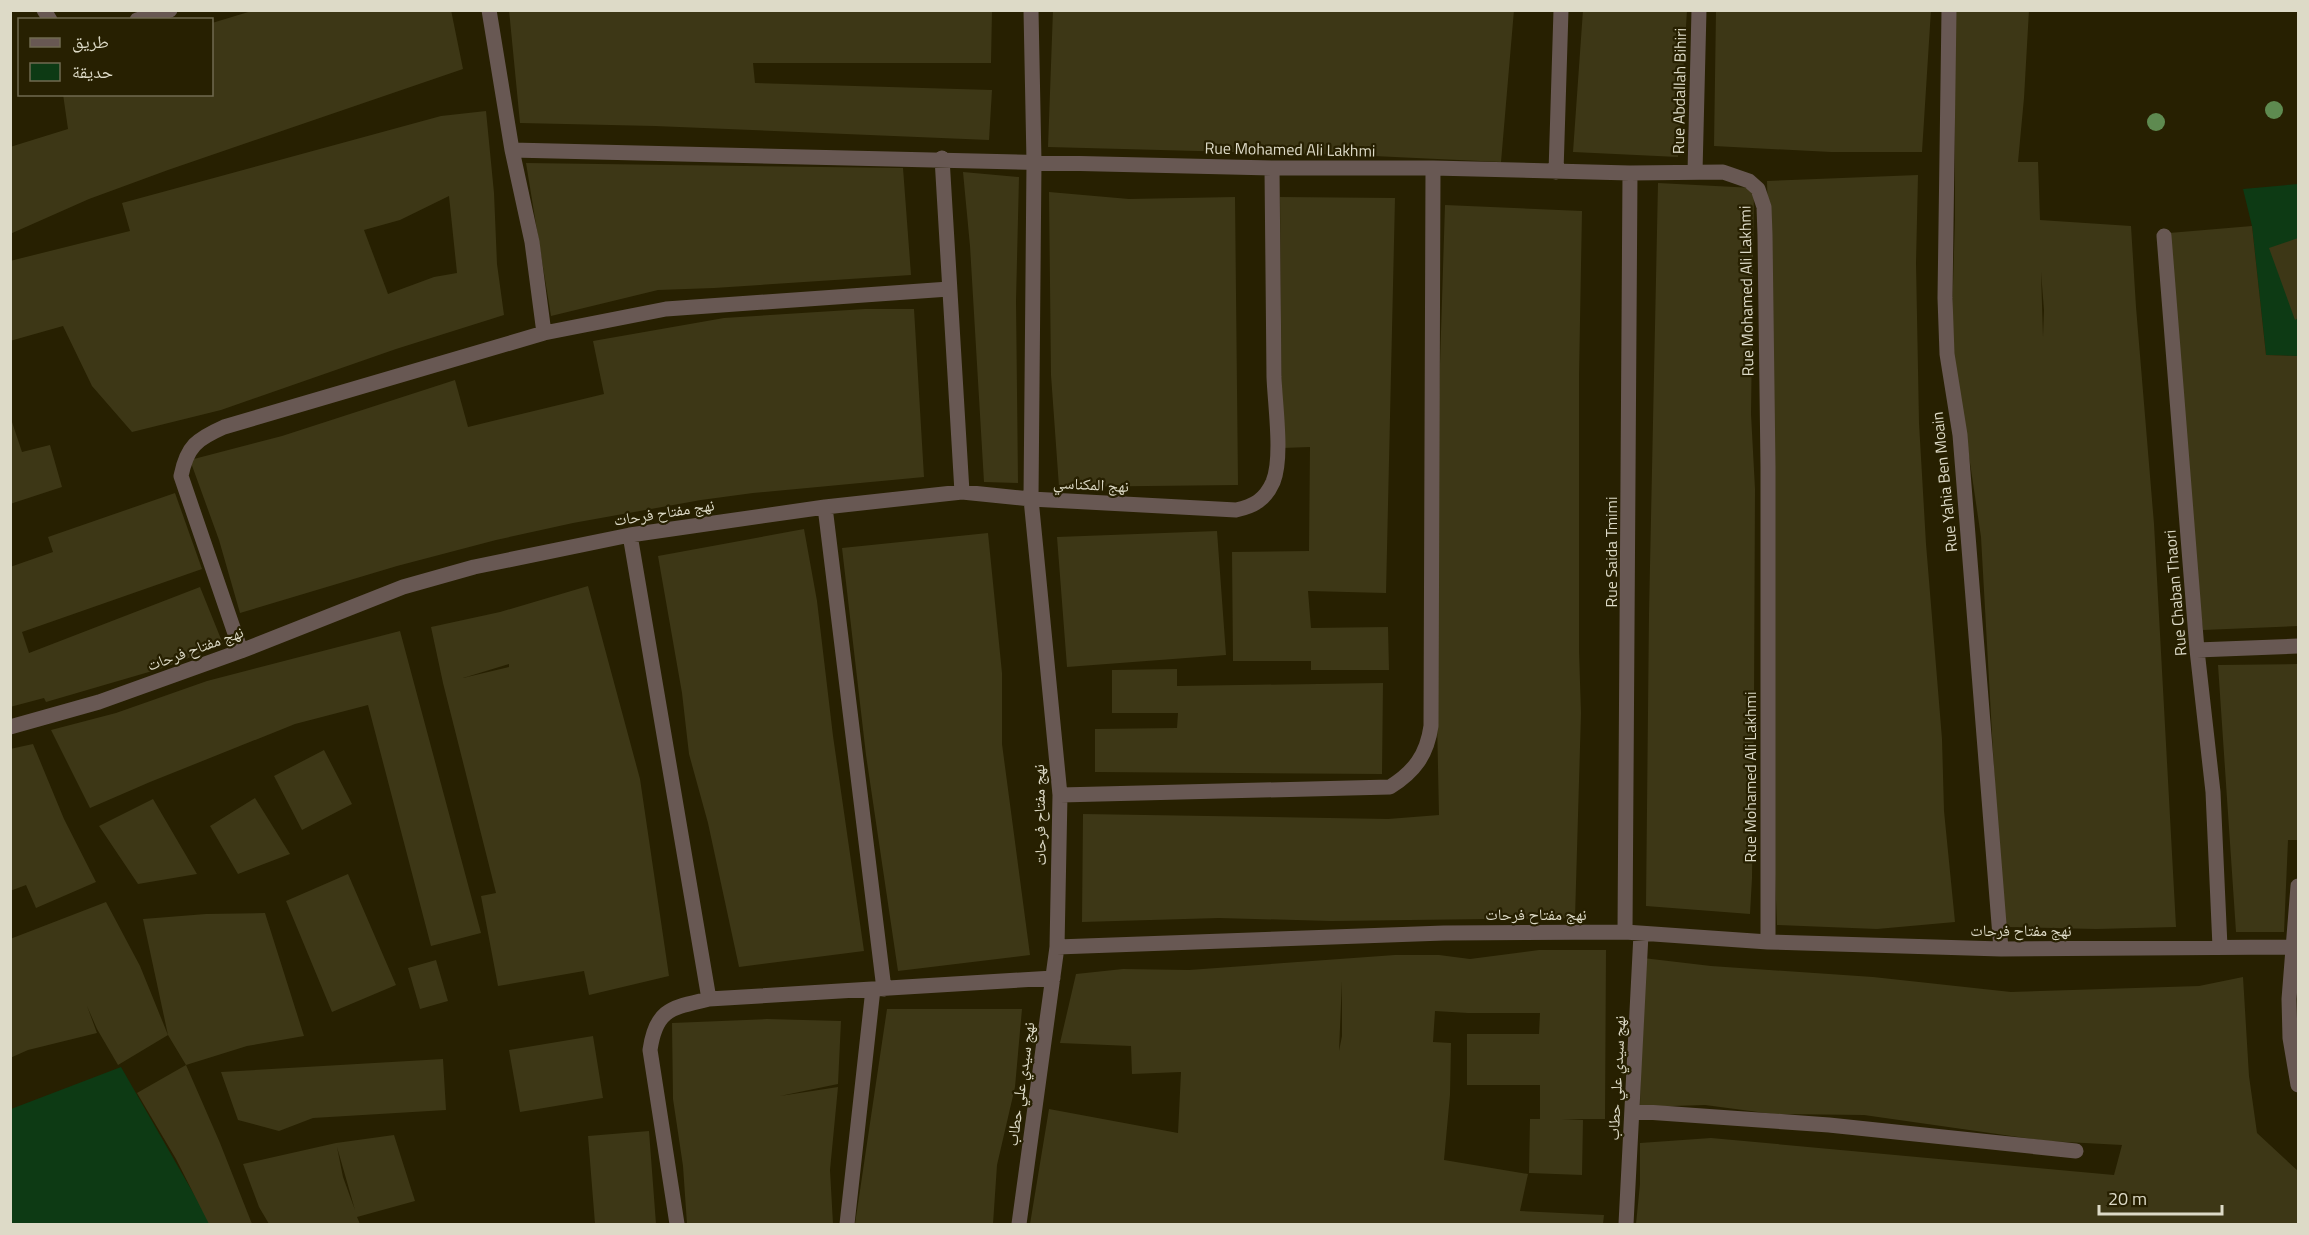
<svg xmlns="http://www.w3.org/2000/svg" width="2309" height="1235" viewBox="0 0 2309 1235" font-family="'Titillium Web','Noto Naskh Arabic',sans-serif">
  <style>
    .green { fill: #0d3a14 }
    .building { fill: #3d3716; fill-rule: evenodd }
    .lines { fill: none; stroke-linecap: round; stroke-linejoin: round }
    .street { stroke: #685853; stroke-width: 15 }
    .tree { fill: #5e8a50 }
    .labels { text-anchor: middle; stroke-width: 4.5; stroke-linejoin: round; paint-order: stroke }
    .street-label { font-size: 16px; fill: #dddac7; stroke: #272001 }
  </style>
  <rect width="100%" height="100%" fill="#272001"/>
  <!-- green -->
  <path class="green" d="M2298,184v172l-32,-1 -14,-129 -9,-37z
    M121,1067l90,157h-200v-115z"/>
  <!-- building -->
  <path class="building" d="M255,10h196l12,59 -295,101 -79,29 -79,35v-87l58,-18 -5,-35h149v-71z
    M509,10h483l-1,53h-238l2,20 237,7 -3,50 -334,-14 -135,-3z
    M1053,10h461l-13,152 -149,-7 -304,-8z
    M1583,10h104l-9,147 -105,-5z
    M1716,10h215l-9,142h-91l-117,-6z
    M1955,10h74l-5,88 -6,64h20l2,58 91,6 5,81 18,217 22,403 -80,2 -90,-2 -8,-86 -17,-304 -20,-135 -10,-50 4,-133zM2041,272l3,38 -1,27z
    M486,111l8,82 3,71 7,51 -108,34 -175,61 -89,22 -40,-46 -29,-60 -53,15v-80l120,-30 -8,-28 319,-87zM449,196l8,77 -23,4 -46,17 -24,-64 36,-10z
    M526,163l377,5 8,107 -197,13 -56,2 -107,26z
    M963,172l56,5 -3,124 2,182 -34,-1 -14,-236z
    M1918,175l-2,88 3,160 7,121 16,195 2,72 11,111 -78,7 -100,-4 -4,-101 -1,-470 -5,-173z
    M1658,183l96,5 -3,226 4,75 -1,215 -2,174 -2,36 -104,-8 3,-292z
    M1049,192l80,7 106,-2 3,288 -179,2 -8,-112z
    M1280,197l115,1 -9,395 -78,-2 3,37 77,-1 1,43h-78v-9h-78l-1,-109 77,-1 1,-104 -28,1z
    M1445,205l137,6 -3,165v275l2,62 -6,205 -244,3 -112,-3 -137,4 1,-108 305,5 51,-4 -3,-144 1,-212z
    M2252,226l14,129 32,1v270l-95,4 -11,-91 -23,-306z
    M2298,238v80l-3,2 -26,-72z
    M865,309h49l10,168 -171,16 -52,7 -128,23 -77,17 -99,26 -157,47 -21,-73 -29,-80 92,-24 173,-56 13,47 136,-33 -11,-53 131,-23z
    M10,416l12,36 28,-7 12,42 -52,17z
    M175,493l27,76 -180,63 7,21 171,-66 23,57 -57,23 -120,35 -2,-4 -34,9v-140l43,-15 -5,-15z
    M804,529l13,72 16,135 31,215 -125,16 -31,-144 -19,-69 -7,-61 -24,-137z
    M1217,531l9,124 -159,12 -10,-130z
    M988,533l14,140v71l28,211 -132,16 -32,-216 -24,-207z
    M588,586l52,193 29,197 -80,19 -5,-24 -86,15 -17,-90 15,-3 -53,-210 -12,-56 69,-15zM509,664v3l-46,11z
    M400,631l81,302 -50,13 -63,-241 -73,19 -145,58 -60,26 -39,-78 65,-17 91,-32z
    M2298,664v176h-10l-4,92h-48l-18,-267z
    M1177,669v17l206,-3 -1,91 -287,-2v-43l82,-1 1,-15h-66v-43z
    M33,744l31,75 32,63 -60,26 -10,-23 -16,6v-142z
    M324,750l28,54 -50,26 -28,-54z
    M255,798l35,56 -52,20 -28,-48z
    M153,799l44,75 -59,10 -39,-58z
    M348,874l48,111 -64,27 -46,-111z
    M106,902l34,64 28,69 -25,-116 63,-5 59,-1 39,123 -57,10 -61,19 -18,-30 -50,30 -21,-36 -10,-23 10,27 -69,17 -18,8v-119z
    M1539,950h67l-1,169h-43l21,1 -1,55 -53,-2 1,-54h10v-34h-73v-51h72l1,-21h-72l-33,-2 -2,31 18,1 -1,52 -6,65 84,14 -8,37 84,4 -1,9h-573l19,-115 129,24 3,-61 -49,2 -1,-28 -71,-3 16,-69 47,-5 66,1 206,-15h44l31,4zM1342,981v55l-3,15z
    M1643,958l68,8 162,11 138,15 188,-6 44,-9 6,99 8,57 41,38v53h-662l4,-40v-41l71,-5 403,37 8,-30 -75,-4 -183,-26 -91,-1 -68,-9 -65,2z
    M436,960l12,41 -28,8 -12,-41z
    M887,1009h135l-7,78 -18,78 -4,59h-138z
    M767,1019l74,2 -3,63 -58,12 58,-9 -8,83 3,54h-146l-4,-58 -10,-67 -1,-76z
    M593,1036l10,62 -83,14 -11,-62z
    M443,1059l3,51 -133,8 -34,13 -41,-11 -17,-48z
    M186,1065l34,78 32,81h-43l-33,-65 -39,-66z
    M649,1131l7,93h-61l-7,-88z
    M394,1135l21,66 -58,16 3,7h-91l-10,-17 -16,-43 93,-21zM337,1147l18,63 -12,-33z"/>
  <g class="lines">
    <!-- street -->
    <path class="street" d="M44,10l6,10
      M489,10l23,140 20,92 12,91
      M1949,10l-4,288 2,56 13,81 41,514
      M137,20l33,-10
      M512,150l760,18h161l197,5 93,-1 26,9 9,8 6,18 1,28 3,232v475
      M942,158l20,334
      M1556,172l5,-162
      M1695,172l4,-162
      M2164,236l33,414 16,142 7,155
      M825,507l59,482
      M630,535l79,464
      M2197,650l101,-4
      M241,651l-60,-175c6,-30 16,-37 43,-49l320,-94 122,-24 283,-20
      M10,727l89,-25 142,-51 162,-64 71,-20 156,-32 195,-28 137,-15 69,7 205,11c18,-4 29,-10 37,-28 10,-24 2,-77 1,-105 -1,-70 -1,-140 -2,-209
      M1060,795l330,-8c24,-15 37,-32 41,-61l2,-558
      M2298,886l-9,113 1,39 8,47
      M1625,932l5,-759
      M1057,947l387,-14 181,-1 143,10 233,7 293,-2
      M1632,1111l197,14 247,26
      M677,1224l-27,-174c6,-42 22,-42 59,-51l344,-21
      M847,1224l26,-235
      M1019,1224l38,-277 3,-152 -29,-296 3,-337 -3,-152
      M1626,1224l15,-290"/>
  </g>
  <!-- trees -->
  <g class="tree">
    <circle cx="2274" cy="110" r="9"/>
    <circle cx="2156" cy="122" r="9"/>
  </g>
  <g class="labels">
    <!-- street labels -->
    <g class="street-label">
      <text transform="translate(1679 91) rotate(-89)" y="6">Rue Abdallah Bihiri</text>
      <text transform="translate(1290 149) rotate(1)" y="6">Rue Mohamed Ali Lakhmi</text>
      <text transform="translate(1746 291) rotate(-91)" y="6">Rue Mohamed Ali Lakhmi</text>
      <text transform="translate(1944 482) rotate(-96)" y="6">Rue Yahia Ben Moain</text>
      <text transform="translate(1091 484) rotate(3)" y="6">نهج المكناسي</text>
      <text transform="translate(664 512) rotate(-9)" y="6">نهج مفتاح فرحات</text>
      <text transform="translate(1611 552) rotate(-90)" y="6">Rue Saida Tmimi</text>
      <text transform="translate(2175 593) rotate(-95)" y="6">Rue Chaban Thaori</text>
      <text transform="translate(195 648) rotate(-20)" y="6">نهج مفتاح فرحات</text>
      <text transform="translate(1750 777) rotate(-90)" y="6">Rue Mohamed Ali Lakhmi</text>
      <text transform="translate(1039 815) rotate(-91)" y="6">نهج مفتاح فرحات</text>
      <text x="1536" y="920">نهج مفتاح فرحات</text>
      <text x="2021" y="936">نهج مفتاح فرحات</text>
      <text transform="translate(1616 1078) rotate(-87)" y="6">نهج سيدي علي حطاب</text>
      <text transform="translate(1020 1084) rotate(-82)" y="6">نهج سيدي علي حطاب</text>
    </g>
  </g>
  <!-- border -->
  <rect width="2309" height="1235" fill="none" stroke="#dddac7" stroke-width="24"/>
  <!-- legend -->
  <rect x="18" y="18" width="195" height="78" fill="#272001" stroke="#706a50" stroke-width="1.5"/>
  <rect x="30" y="38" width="30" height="9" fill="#685853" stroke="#706a50" stroke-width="1.5"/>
  <text x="72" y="48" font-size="18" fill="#dddac7">طريق</text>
  <rect x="30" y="63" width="30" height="18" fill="#0d3a14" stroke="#706a50" stroke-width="1.5"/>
  <text x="72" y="78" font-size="18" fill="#dddac7">حديقة</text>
  <!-- scale -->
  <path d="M2099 1205v9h123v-9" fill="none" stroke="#dddac7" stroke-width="3"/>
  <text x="2108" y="1205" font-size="18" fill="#dddac7" stroke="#272001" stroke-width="4.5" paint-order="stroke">20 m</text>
</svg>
